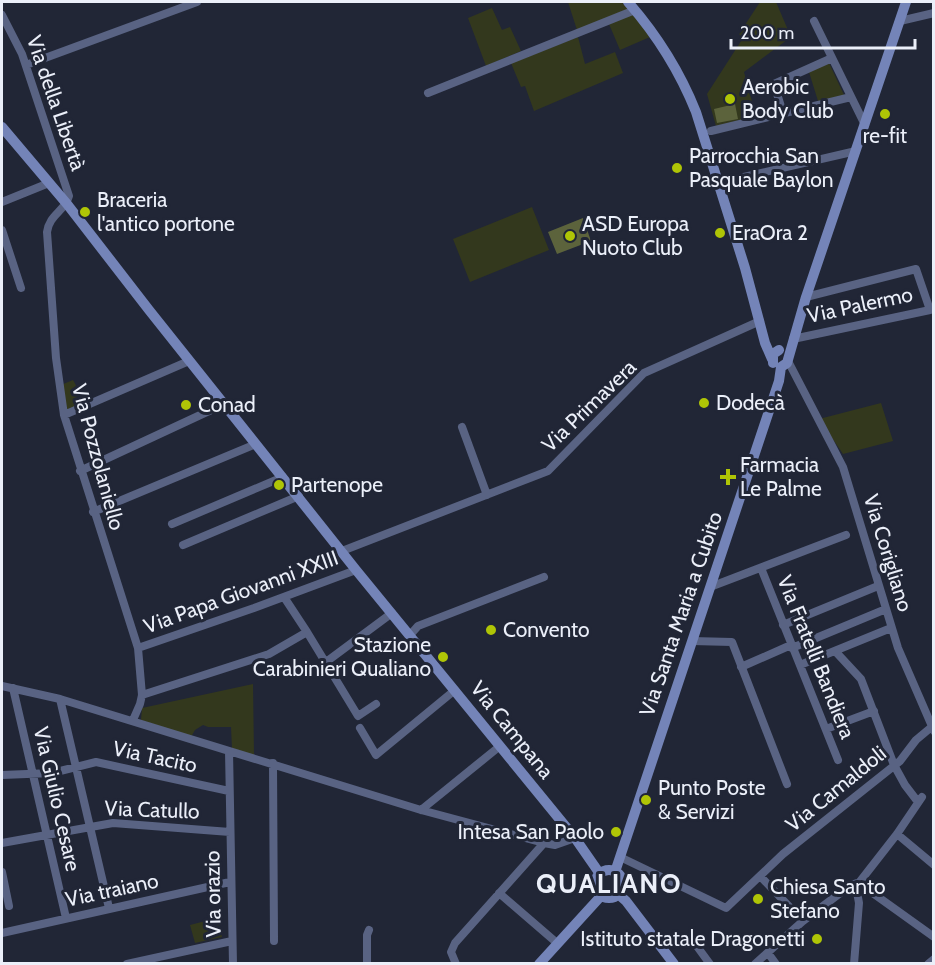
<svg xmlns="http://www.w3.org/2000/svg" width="935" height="965" viewBox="0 0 935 965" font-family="Cabin,sans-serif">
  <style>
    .green { fill: #33381d }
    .water { fill: #5c633c }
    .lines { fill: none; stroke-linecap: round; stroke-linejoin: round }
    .street { stroke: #596383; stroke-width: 8 }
    .secondary { stroke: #7484b8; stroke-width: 10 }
    .poi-dot { fill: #afc506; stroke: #212636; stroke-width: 2 }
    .labels { text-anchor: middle; stroke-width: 6; stroke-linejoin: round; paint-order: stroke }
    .poi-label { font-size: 21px; fill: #ebeff9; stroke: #212636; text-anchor: start }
    .street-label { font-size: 21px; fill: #ebeff9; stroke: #212636 }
    .district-label { font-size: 27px; font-weight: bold; letter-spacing: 1.5px; fill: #ebeff9; stroke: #212636 }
  </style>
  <rect width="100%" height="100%" fill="#212636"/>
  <!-- green -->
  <path class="green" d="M568,2h54l6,7 -51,21z
    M760,2h16l15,35 -47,35 12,44 -40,10 -9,-32 36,-56 -4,-4z
    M492,8l10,22 8,-3 11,24 -35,15 -18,-48z
    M633,14l17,23 -30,13 -11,-26z
    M578,37l7,27 30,-12 8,21 -89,38 -9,-25 -4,1 -10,-24z
    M829,63l15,32 -26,6 -9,-29z
    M532,207l17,43 -79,32 -17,-43z
    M73,380l12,22 -19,8 -5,-25z
    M881,403l12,38 -50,13 -24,-35z
    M253,684l1,71 -22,-6 -1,-22h-23l-5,-2 -8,5 -4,7 -50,-17 1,-12z
    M217,918l5,19 -27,6 -5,-18z"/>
  <!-- water -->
  <path class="water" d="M735,104l3,15 -21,4 -3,-14z
    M583,218l8,23 -34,13 -9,-22z"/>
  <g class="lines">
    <!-- street -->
    <path class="street" d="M2,15l20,39 47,142c-4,15 -20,19 -22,36l9,126 8,57 74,233 4,47 -2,9 -7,16
      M814,21l51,104
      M900,21l34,-8
      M26,65l171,-63
      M428,93l207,-83
      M783,113l-9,-29 58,-26
      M711,131l140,-34
      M735,179l121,-28
      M2,202l47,-19
      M2,230l19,58
      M793,339l137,-29 -14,-41 -110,28
      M788,361l55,106 55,181 36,83
      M64,415l125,-54
      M462,427l25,68
      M80,471l144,-67
      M93,512l163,-68
      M172,524l111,-47
      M183,545l116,-49
      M342,551l206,-80 96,-98 116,-52
      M761,568l77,192
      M710,587l136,-52
      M284,597l23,35
      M783,625l95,-39
      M410,635l8,-9 126,-49
      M692,641l40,1 55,142
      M138,648l116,-40 102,-38
      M792,648l94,-39
      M835,651l26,28 33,86 11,20 13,17
      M326,662l66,-49
      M800,665l91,-37
      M741,667l50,-22
      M2,686l58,13 361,111 123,33 11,2 20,-7
      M13,688l53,230
      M142,695l127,-41 38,-22 51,84 18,-12
      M60,699l49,209
      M360,728l16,27 79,-65
      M826,729l48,-18
      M229,751l4,213
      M273,763l1,178
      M2,775l50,-2 44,-11 133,29
      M421,810l79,-64
      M897,834l37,31
      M2,843l111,-20 117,9
      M620,857l106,51 57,-54 117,-93 16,-21 18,-15
      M2,872l7,34
      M761,877l42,44
      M858,884l39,-50 25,-37
      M859,890l-2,-7 -6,2 3,7 13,-2 7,4 60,43
      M499,893l58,50
      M2,933l228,-51
      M696,945l14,19
      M768,953l8,11
      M127,964l105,-23
      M367,964v-29l2,-5
      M456,964l-5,-12 4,-9 89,-100
      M755,964l48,-43 48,-36
      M854,964l5,-61 -2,-11
      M928,964l6,-5"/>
    <!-- secondary -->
    <path class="secondary" d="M628,2c28,32 52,70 68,110l49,156 20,75 7,16
      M2,127l65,77 82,106 207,260 219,268 25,36
      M773,363v-9l6,-4
      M781,367l6,-4 19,-66 100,-295
      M595 884a14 14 0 1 1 28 0a14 14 0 1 1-28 0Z
      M615,872l159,-476 5,-15 2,-14
      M618,894l8,7 48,63
      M539,964l62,-68"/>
  </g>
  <!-- markers -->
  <g class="poi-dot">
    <circle cx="730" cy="99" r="6"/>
    <circle cx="885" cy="114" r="6"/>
    <circle cx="677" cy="168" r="6"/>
    <circle cx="85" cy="212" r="6"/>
    <circle cx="720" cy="233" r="6"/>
    <circle cx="570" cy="236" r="6"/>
    <circle cx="704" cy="403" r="6"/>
    <circle cx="186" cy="405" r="6"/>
    <path d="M725 468h6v6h6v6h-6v6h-6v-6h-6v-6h6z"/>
    <circle cx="279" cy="485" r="6"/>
    <circle cx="491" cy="630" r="6"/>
    <circle cx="443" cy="657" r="6"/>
    <circle cx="646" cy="800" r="6"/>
    <circle cx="616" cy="832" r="6"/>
    <circle cx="758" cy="899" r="6"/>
    <circle cx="817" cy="939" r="6"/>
  </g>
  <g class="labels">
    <!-- poi labels -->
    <g class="poi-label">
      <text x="742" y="94">Aerobic<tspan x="742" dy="24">Body Club</tspan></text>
      <text x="885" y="143" text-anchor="middle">re-fit</text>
      <text x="689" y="163">Parrocchia San<tspan x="689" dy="24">Pasquale Baylon</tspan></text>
      <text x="97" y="207">Braceria<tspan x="97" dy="24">l'antico portone</tspan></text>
      <text x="582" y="231">ASD Europa<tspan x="582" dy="24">Nuoto Club</tspan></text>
      <text x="732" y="240">EraOra 2</text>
      <text x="716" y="410">Dodecà</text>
      <text x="198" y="412">Conad</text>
      <text x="740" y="472">Farmacia<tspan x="740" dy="24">Le Palme</tspan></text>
      <text x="291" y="492">Partenope</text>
      <text x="503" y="637">Convento</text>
      <text x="431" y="652" text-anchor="end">Stazione<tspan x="431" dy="24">Carabinieri Qualiano</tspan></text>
      <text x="658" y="795">Punto Poste<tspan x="658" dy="24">&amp; Servizi</tspan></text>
      <text x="604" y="839" text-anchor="end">Intesa San Paolo</text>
      <text x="770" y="894">Chiesa Santo<tspan x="770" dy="24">Stefano</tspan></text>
      <text x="805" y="946" text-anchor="end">Istituto statale Dragonetti</text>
    </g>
    <!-- street labels -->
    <g class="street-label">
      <text transform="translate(56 103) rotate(71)" y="7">Via della Libertà</text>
      <text transform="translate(860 305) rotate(-12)" y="7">Via Palermo</text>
      <text transform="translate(589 406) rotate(-44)" y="7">Via Primavera</text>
      <text transform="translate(98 457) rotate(75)" y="7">Via Pozzolaniello</text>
      <text transform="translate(888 553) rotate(73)" y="7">Via Corigliano</text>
      <text transform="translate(241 592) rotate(-20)" y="7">Via Papa Giovanni XXIII</text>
      <text transform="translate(681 614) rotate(-71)" y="7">Via Santa Maria a Cubito</text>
      <text transform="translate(816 657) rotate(68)" y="7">Via Fratelli Bandiera</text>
      <text transform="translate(512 730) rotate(51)" y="7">Via Campana</text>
      <text transform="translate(155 757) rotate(12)" y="7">Via Tacito</text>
      <text transform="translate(836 789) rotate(-39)" y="7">Via Camaldoli</text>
      <text transform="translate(57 799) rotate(77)" y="7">Via Giulio Cesare</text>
      <text transform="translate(152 810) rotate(2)" y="7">Via Catullo</text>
      <text transform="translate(112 890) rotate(-12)" y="7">Via traiano</text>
      <text transform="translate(213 894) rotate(-91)" y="7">Via orazio</text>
    </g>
    <!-- district labels -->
    <g class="district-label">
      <text x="609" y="893">QUALIANO</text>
    </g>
  </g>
  <!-- border -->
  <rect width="935" height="965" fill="none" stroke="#ebeff9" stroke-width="6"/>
  <!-- scale -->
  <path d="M731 39v9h184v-9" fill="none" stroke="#ebeff9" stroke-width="3"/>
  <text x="740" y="39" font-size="18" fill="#ebeff9" stroke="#212636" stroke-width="4.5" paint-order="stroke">200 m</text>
</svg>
